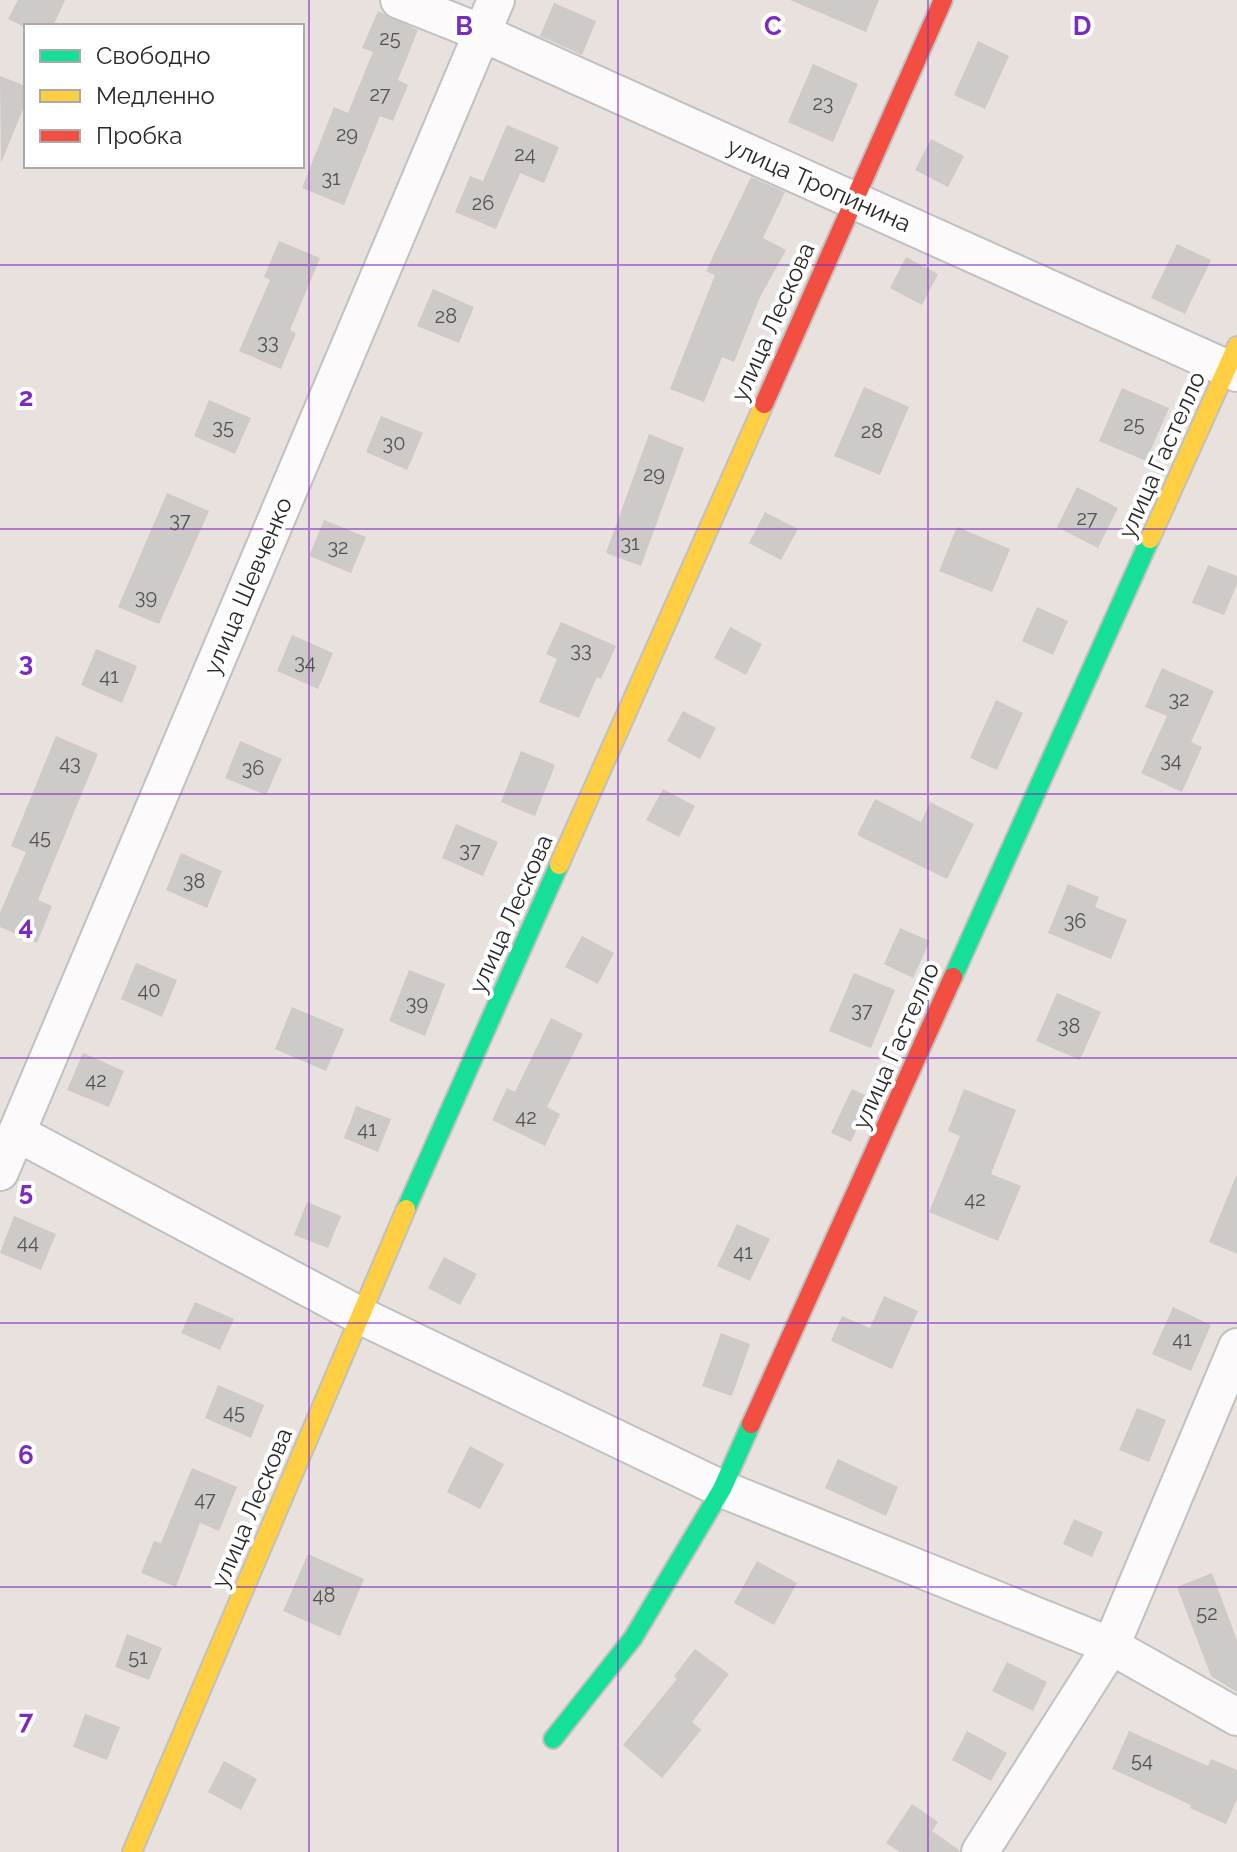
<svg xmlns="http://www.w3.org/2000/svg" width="1237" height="1852" viewBox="0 0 1237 1852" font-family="Raleway,sans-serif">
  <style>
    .building { fill: #cecac7 }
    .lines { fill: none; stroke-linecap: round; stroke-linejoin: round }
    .street-casing { stroke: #c1c0c0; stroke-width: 40 }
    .fast-casing { stroke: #c1c0c0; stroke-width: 22 }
    .slow-casing { stroke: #c1c0c0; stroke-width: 22 }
    .jam-casing { stroke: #c1c0c0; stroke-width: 22 }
    .street { stroke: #fcfafa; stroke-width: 36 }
    .fast { stroke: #16e098; stroke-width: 18 }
    .slow { stroke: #ffcf43; stroke-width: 18 }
    .jam { stroke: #f24e42; stroke-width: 18 }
    .grid { fill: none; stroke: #7b2cbf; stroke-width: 2; stroke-opacity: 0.55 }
    .labels { text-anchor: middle; stroke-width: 8; stroke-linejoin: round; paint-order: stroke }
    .number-label { font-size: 20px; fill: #535251 }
    .street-label { font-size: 24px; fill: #292929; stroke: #fff }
    .grid-label { font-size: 26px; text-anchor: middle; font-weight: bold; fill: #7b2cbf; stroke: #fff; stroke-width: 8; stroke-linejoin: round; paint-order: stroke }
  </style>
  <rect width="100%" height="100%" fill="#e8e1de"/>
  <!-- building -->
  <path class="building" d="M18,0h47l-12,26h-31l-14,-7z
    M790,0h89l-13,32z
    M554,3l42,18 -14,34 -42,-19z
    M378,11l40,19 -20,50 10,5 -15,36 -13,-5 -36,89 -42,-17 32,-81 14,6 25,-61 -11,-4z
    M978,41l31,15 -24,53 -31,-14z
    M813,64l45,20 -25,58 -45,-20z
    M0,76l26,10v16l-25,61z
    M507,125l52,22 -15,36 -24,-10 -24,56 -41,-17 15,-36 13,5z
    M931,139l33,17 -16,31 -33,-17z
    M751,177l34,15 -22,46 23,12 -26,47 -26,65 -12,-5 -18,45 -34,-13 45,-114 -9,-4z
    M279,241l41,17 -30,72 6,3 -15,36 -42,-18 31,-71 -6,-3z
    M1177,244l34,16 -26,54 -34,-16z
    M906,257l32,17 -16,31 -32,-17z
    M433,289l41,18 -15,36 -42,-17z
    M864,387l45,20 -29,68 -46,-19z
    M1122,388l47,20 -23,53 -47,-20z
    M209,400l42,18 -16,36 -41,-18z
    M381,416l42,17 -16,37 -41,-18z
    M649,434l35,14 -43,118 -35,-13z
    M1077,487l41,21 -20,40 -41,-21z
    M167,493l42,18 -50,113 -41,-17z
    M765,512l33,17 -17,31 -32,-17z
    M324,520l42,17 -15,36 -42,-17z
    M957,527l53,22 -18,43 -53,-21z
    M1208,565l29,11v8l-13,31 -32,-12z
    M1037,607l31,14 -15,34 -31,-14z
    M561,622l55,24 -15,33 -4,-2 -18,41 -40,-16 18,-43 -11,-5z
    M730,627l32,17 -16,31 -32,-17z
    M292,635l41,18 -15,36 -41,-18z
    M96,649l41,17 -15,37 -41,-18z
    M1162,668l52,23 -23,51 11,5 -20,45 -41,-19 26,-57 -22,-9z
    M996,700l27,13 -26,57 -27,-12z
    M683,711l33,17 -16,31 -33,-18z
    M56,736l42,18 -60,146 14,6 -15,37 -37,-16v-14l26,-61 -15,-6z
    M240,741l42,18 -16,36 -41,-17z
    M521,751l34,14 -20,51 -34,-14z
    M663,789l32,17 -16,31 -33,-17z
    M875,799l46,23 9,-20 44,22 -27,55 -90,-44z
    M456,824l42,18 -15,34 -41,-18z
    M181,853l41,18 -15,37 -41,-18z
    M1068,884l31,13 -4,10 32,13 -16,39 -63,-26z
    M900,928l30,13 -17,37 -29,-14z
    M582,936l32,17 -16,31 -33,-17z
    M136,963l41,17 -15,37 -41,-18z
    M409,970l36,14 -20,52 -36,-15z
    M854,973l41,17 -24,58 -42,-17z
    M1057,993l44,19 -21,48 -44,-19z
    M292,1007l52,22 -18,42 -51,-22z
    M551,1018l32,16 -36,73 13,7 -15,32 -53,-26 15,-32 8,4z
    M83,1053l41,18 -15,36 -42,-17z
    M852,1089l19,9 -20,44 -20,-9z
    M964,1089l52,21 -25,64 30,12 -23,55 -69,-29 31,-76 -12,-5z
    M356,1106l35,13 -13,33 -34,-14z
    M1236,1176h1v78l-28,-12z
    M307,1202l34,14 -13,32 -34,-13z
    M14,1216l42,18 -15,36 -41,-17z
    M737,1224l33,15 -20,42 -33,-15z
    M444,1257l33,17 -17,31 -32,-17z
    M884,1296l34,15 -26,58 -61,-28 11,-25 28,12z
    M195,1302l39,17 -14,31 -39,-17z
    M1173,1307l38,18 -20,46 -39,-17z
    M721,1333l29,11 -18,52 -30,-10z
    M218,1385l46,20 -13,33 -46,-20z
    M1137,1408l29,12 -17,42 -30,-12z
    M470,1446l34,18 -24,45 -33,-17z
    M838,1459l60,28 -12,29 -61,-28z
    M192,1468l45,19 -18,44 -19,-8 -24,64 -35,-14 13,-32 7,2z
    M1074,1519l29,13 -11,25 -29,-13z
    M308,1554l56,25 -24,57 -57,-25z
    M757,1561l40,22 -23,42 -40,-22z
    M1212,1573l25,67v52l-26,-16 -34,-89z
    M127,1634l35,14 -13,32 -34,-13z
    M695,1649l34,25 -37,48 9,8 -39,48 -39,-33 54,-66 -3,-3z
    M1007,1662l40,20 -14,29 -41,-20z
    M85,1714l35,13 -13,33 -34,-13z
    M967,1731l40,22 -16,28 -39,-21z
    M1129,1731l79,35 3,-7 26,11v29l-11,25 -36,-16 1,-3 -79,-36z
    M224,1761l33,18 -16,31 -33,-18z
    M912,1804l26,18 -6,9 27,19v2h-59l-14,-9z"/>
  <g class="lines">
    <!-- street casing -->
    <g class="street-casing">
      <path id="street" d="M399,0l83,33 755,340
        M17,1133l342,182 363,174 389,157 126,71
        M0,1172l496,-1172
        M980,1852l131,-206 126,-299"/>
    </g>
    <!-- fast casing -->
    <g class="fast-casing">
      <path id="fast" d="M953,977l197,-438
        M406,1209l153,-344
        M553,1739l80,-101 89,-149 29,-65"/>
    </g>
    <!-- slow casing -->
    <g class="slow-casing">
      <path id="slow" d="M1150,539l87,-193
        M559,865l205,-461
        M132,1852l274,-643"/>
    </g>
    <!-- jam casing -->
    <g class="jam-casing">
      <path id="jam" d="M764,404l179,-404
        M751,1424l202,-447"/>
    </g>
    <!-- street -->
    <use href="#street" class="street"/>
    <!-- fast -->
    <use href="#fast" class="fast"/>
    <!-- slow -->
    <use href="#slow" class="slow"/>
    <!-- jam -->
    <use href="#jam" class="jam"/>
  </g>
  <!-- grid -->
  <path class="grid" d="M309,0v1852M618,0v1852M928,0v1852M0,265h1237M0,529h1237M0,794h1237M0,1058h1237M0,1323h1237M0,1587h1237"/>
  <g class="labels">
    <!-- number labels -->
    <g class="number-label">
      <text x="390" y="45">25</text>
      <text x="380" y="101">27</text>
      <text x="823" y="110">23</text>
      <text x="347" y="141">29</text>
      <text x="525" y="161">24</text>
      <text x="331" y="185">31</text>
      <text x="483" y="210">26</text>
      <text x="446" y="323">28</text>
      <text x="268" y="349">33</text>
      <text x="1134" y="431">25</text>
      <text x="223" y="434">35</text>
      <text x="872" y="438">28</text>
      <text x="394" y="450">30</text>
      <text x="654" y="481">29</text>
      <text x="1087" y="525">27</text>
      <text x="180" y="527">37</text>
      <text x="630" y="550">31</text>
      <text x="338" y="554">32</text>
      <text x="146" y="604">39</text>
      <text x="581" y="657">33</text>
      <text x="305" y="669">34</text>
      <text x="109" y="683">41</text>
      <text x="1179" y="706">32</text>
      <text x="1171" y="767">34</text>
      <text x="70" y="770">43</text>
      <text x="253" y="775">36</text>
      <text x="40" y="844">45</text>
      <text x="470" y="857">37</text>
      <text x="194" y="888">38</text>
      <text x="1075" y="928">36</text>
      <text x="149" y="997">40</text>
      <text x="417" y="1010">39</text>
      <text x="862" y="1017">37</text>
      <text x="1069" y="1033">38</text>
      <text x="96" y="1087">42</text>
      <text x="526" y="1124">42</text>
      <text x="367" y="1136">41</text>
      <text x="975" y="1206">42</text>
      <text x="28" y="1249">44</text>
      <text x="743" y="1259">41</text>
      <text x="1182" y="1346">41</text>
      <text x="234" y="1419">45</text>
      <text x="205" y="1506">47</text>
      <text x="324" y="1602">48</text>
      <text x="1207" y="1620">52</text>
      <text x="138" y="1664">51</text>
      <text x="1142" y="1767">54</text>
    </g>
    <!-- street labels -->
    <g class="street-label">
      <text transform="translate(819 185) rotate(24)" y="8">улица Тропинина</text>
      <text transform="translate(773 322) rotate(-66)" y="8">улица Лескова</text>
      <text transform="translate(1162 455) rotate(-66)" y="8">улица Гастелло</text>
      <text transform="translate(248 586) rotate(-67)" y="8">улица Шевченко</text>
      <text transform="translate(511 914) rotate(-66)" y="8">улица Лескова</text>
      <text transform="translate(896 1046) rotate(-66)" y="8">улица Гастелло</text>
      <text transform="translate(252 1508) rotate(-67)" y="8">улица Лескова</text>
    </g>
  </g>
  <g class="grid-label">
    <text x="464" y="35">B</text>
    <text x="773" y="35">C</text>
    <text x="1082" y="35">D</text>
    <text x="26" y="406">2</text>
    <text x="26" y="671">3</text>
    <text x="26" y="935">4</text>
    <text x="26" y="1200">5</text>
    <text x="26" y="1464">6</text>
    <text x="26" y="1729">7</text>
  </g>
  <!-- legend -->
  <rect x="24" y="24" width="280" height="144" fill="#ffffff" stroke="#a9a9a9" stroke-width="2"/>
  <rect x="40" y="50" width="40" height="12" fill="#16e098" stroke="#a9a9a9" stroke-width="2"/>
  <text x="96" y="64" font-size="24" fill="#292929">Свободно</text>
  <rect x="40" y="90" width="40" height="12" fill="#ffcf43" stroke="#a9a9a9" stroke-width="2"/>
  <text x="96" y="104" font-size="24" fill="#292929">Медленно</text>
  <rect x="40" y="130" width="40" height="12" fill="#f24e42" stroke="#a9a9a9" stroke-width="2"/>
  <text x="96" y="144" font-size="24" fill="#292929">Пробка</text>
</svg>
